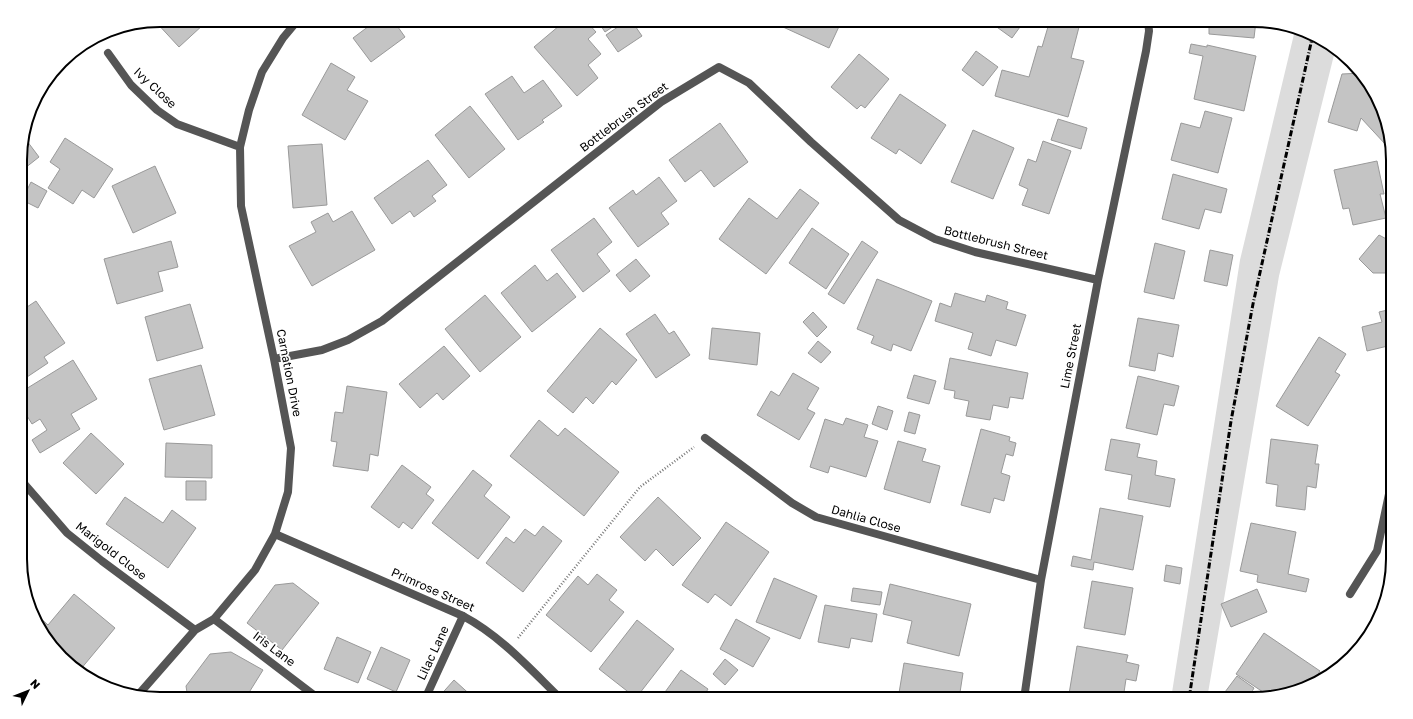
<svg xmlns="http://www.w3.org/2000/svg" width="1413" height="719" viewBox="0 0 1413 719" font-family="'Golos Text',sans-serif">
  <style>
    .green { fill: #dcdcdc }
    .building { fill: #c4c4c4; stroke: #999 }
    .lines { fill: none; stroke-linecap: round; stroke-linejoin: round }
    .path { stroke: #777; stroke-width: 2.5; stroke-dasharray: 1 2; stroke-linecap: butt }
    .service { stroke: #555; stroke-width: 8 }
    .minor { stroke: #555; stroke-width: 8 }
    .rail { stroke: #000; stroke-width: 3; stroke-dasharray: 6 2 1 2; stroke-linecap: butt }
    .labels { text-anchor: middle; stroke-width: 3.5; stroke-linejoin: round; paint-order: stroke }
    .street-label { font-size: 12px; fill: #000; stroke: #fff }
    .rim { fill: none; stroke: #000; stroke-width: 2 }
  </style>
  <rect width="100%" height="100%" fill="#fff"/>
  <!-- green -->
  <path class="green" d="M1295,30l20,4 20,17 -56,225 -72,423h-36l69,-439z"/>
  <!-- building -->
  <path class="building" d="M160,20h40l4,4 -25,23 -24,-26z
    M377,20h16l12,17 -34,25 -18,-24z
    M427,20h14l-9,7z
    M566,20h8l6,7 6,-6 10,11 -8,7 13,15 -13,11 10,13 -21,18 -43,-49z
    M597,20h26l-18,12z
    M628,20h3l11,16 -24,16 -12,-17z
    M786,20h56l-13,28 -46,-21z
    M987,20h38l-13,18z
    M1050,20l29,7 -8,31 13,3 -16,56 -73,-21 7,-26 27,7 9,-31 4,1z
    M1209,20l47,1 -2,17 -45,-4z
    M1191,44l16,3v-2l49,11 -12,55 -50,-12 9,-43 -14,-3z
    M976,51l22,16 -15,19 -21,-16z
    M859,54l30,25 -24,29 -4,-3 -4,4 -26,-22z
    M331,63l24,14 -8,13 21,11 -23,39 -43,-25z
    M1362,73l2,2 27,65 -5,5 -25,-27 -4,13 -29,-9 14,-48z
    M512,76l12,17 19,-13 19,26 -20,14 2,2 -26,18 -33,-46z
    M900,94l46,31 -25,39 -22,-15 -3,5 -25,-16z
    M470,106l35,43 -36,29 -34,-43z
    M1205,111l27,7 -14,55 -47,-13 10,-37 19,5z
    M1058,119l29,9 -6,21 -30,-9z
    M720,123l28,39 -34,25 -13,-17 -16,12 -16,-22z
    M973,130l41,18 -21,51 -42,-17z
    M24,137l15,20 -19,15v-21z
    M65,138l48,31 -19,29 -12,-8 -9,14 -25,-16 12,-19 -10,-7z
    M1043,141l28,10 -22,63 -27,-9 6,-16 -9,-4 9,-26 8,3z
    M322,144l5,61 -34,3 -5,-62z
    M428,160l19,25 -15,11 4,5 -22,16 -4,-6 -18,13 -18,-26z
    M1377,161l7,33h-4l6,24 -33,7 -4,-17 -6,1 -9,-39z
    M155,166l21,47 -43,20 -21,-47z
    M1173,174l54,15 -6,24 -16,-4 -6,20 -37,-10z
    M659,177l18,24 -16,12 8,11 -31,23 -29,-39 24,-18 3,5z
    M31,182l16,9 -9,17 -16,-8z
    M800,189l19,14 -53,71 -47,-35 30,-41 28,21z
    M352,211l23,39 -63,36 -23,-40 27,-14 -5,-10 17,-9 5,9z
    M594,218l18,24 -15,12 13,17 -27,21 -32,-42z
    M812,228l37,26 -23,35 -37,-26z
    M1379,235l13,7 -6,31h-13l-14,-14z
    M171,241l7,26 -20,5 5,19 -46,13 -13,-45z
    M862,241l16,11 -34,52 -16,-10z
    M1155,243l30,8 -11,48 -30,-7z
    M1210,250l23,5 -6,31 -23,-5z
    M636,259l14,17 -20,16 -14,-17z
    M535,265l12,16 10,-8 19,24 -44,35 -31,-39z
    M21,275l6,10 -6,5z
    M877,279l55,22 -21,50 -18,-7 -2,7 -20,-8 3,-7 -17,-7z
    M955,293l30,9 2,-7 21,7 -2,7 20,6 -10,31 -20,-6 -5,16 -23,-7 5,-16 -38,-12 5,-18 11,4z
    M485,295l36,42 -41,35 -35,-43z
    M36,301l29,42 -21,14 4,6 -27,18v-70z
    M190,304l13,44 -46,13 -12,-44z
    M1392,309v38v-2l-25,6 -5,-24 20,-5 -3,-10z
    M813,312l14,15 -10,10 -14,-15z
    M655,314l14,20 5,-3 16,24 -34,23 -30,-44z
    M1138,318l41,7 -6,32 -15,-4 -3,18 -26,-5z
    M600,328l37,32 -21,25 -4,-4 -19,23 -7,-7 -13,16 -26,-22z
    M712,328l48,5 -3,32 -48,-6z
    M1319,337l27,17 -11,18 5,3 -32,51 -32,-20z
    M818,341l13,11 -10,11 -13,-10z
    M444,346l26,30 -27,24 -6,-7 -17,15 -21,-24z
    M950,358l78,15 -5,26 -13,-2 -2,11 -15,-3 -3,15 -24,-4 3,-15 -15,-3 1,-7 -11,-2z
    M73,360l24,39 -26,15 9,15 -40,24 -8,-13 15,-10 -7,-11 -8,5 -11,-18v-14z
    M201,365l14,50 -51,15 -15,-51z
    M793,373l26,15 -12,21 8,4 -16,27 -42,-25 14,-24 8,5z
    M914,375l22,6 -7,23 -22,-6z
    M1138,376l41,10 -5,20 -10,-2 -7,31 -31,-7z
    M347,386l40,6 -9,64 -8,-2 -2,17 -35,-5 4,-24 -6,-1 4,-29 8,1z
    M878,406l15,5 -6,19 -15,-6z
    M909,412l11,3 -5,19 -11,-3z
    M846,418l22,7 -4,12 14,4 -12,36 -36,-11 -2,7 -18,-6 15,-48 18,6z
    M539,420l19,16 7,-8 54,44 -35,44 -74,-60z
    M981,429l29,8 -1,4 7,2 -3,13 -7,-2 -5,19 9,3 -6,25 -10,-3 -4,15 -29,-8z
    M91,433l33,31 -28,30 -33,-31z
    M1111,439l29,5 -3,13 20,4 -2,14 20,4 -5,28 -42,-8 4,-24 -27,-5z
    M1271,439l47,6 -3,19h4l-3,24 -9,-2 -2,24 -29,-4 2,-21 -12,-2z
    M898,441l28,8 -4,12 18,5 -10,37 -46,-14z
    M166,443l46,2v33l-47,-1z
    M402,465l29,22 -5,7 8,6 -22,29 -9,-7 -4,6 -28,-21z
    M473,470l19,15 -8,11 26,21 -32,42 -46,-36z
    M186,481h20v19h-20z
    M125,497l38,26 9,-13 24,18 -28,40 -62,-44z
    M658,497l43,41 -28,28 -17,-17 -11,12 -25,-24z
    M1100,508l43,8 -10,54 -39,-8 -1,8 -22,-4 2,-10 18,4z
    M726,522l43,30 -38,54 -16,-12 -7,9 -26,-18z
    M1251,523l45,9 -8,42 21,5 -3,13 -49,-10 1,-7 -18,-4z
    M543,526l19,15 -39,51 -37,-29 20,-26 8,6 11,-14 10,7z
    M1166,565l16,3 -2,16 -16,-3z
    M597,574l20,16 -8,10 15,12 -33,40 -45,-37 32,-39 10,9z
    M774,578l43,18 -17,43 -44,-17z
    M1092,581l41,7 -8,47 -41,-7z
    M293,583l26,20 -37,47 -35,-27 28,-38z
    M890,584l81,20 -12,52 -52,-13 5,-22 -29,-7z
    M853,588l29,4 -2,13 -29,-4z
    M1257,589l10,23 -36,15 -10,-23z
    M74,594l41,34 -35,42 -31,-26 -12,-29 11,10z
    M825,605l52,9 -5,28 -21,-4 -2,10 -31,-6z
    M736,619l34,19 -17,29 -33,-18z
    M637,620l37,29 -38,49 -37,-29z
    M1264,633l56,38 -6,10 -45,15 -33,-22z
    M337,637l34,15 -13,31 -34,-14z
    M1077,646l51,9 -2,7 13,3 -3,16 -10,-2 -3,20h-28l-26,-5z
    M381,647l29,13 -14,32 -29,-13z
    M231,652l32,18 -18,29h-57l-2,-13 24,-32z
    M725,659l13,11 -13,15 -12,-11z
    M904,663l59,10 -4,26h-61z
    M681,670l27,19 -6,10h-42z
    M1237,676l17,12 -6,11h-13l-10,-7z
    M454,680l21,19h-38z"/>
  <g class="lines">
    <!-- path -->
    <path class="path" d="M518,638l122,-151 54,-40"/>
    <!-- service -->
    <path class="service" d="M214,619l105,80
      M425,699l38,-83"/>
    <!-- minor -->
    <path class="minor" d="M108,53l23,32 26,25 20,14 63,23
      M274,359l48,-9 26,-10 34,-19 279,-219 58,-35 30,16 62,59 88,78 36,19 40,13 123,28
      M705,438l87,65 24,14 225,63
      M21,480l46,53 35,28 93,69
      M275,534l188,82c38,20 68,54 98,83
      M1350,594l27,-43 16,-76
      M139,694l56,-64 19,-11 41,-49 20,-36 13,-42 3,-44 -17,-89 -33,-153 -1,-59 9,-37 13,-38 21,-34 15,-18
      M1024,699l17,-119 57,-300 48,-229 3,-20 -1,-11"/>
    <!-- rail -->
    <path class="rail" d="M1189,699l42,-278 22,-117 60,-270"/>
  </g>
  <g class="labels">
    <!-- street labels -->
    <g class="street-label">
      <text transform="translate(155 88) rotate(43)" y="4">Ivy Close</text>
      <text transform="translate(624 117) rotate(-37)" y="4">Bottlebrush Street</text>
      <text transform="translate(996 243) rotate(14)" y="4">Bottlebrush Street</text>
      <text transform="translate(1071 356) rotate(-79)" y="4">Lime Street</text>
      <text transform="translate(289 373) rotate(79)" y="4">Carnation Drive</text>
      <text transform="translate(866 519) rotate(16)" y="4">Dahlia Close</text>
      <text transform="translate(111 551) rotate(38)" y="4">Marigold Close</text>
      <text transform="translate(433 590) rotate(24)" y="4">Primrose Street</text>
      <text transform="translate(274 649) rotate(37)" y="4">Iris Lane</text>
      <text transform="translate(433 653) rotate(-65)" y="4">Lilac Lane</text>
    </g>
  </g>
  <!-- crop -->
  <path d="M0 0H1413V719H0ZM160 27H1253A133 133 0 0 1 1386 160V559A133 133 0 0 1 1253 692H160A133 133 0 0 1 27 559V160A133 133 0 0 1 160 27Z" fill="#fff" fill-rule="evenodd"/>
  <path class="rim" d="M160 27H1253A133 133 0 0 1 1386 160V559A133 133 0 0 1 1253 692H160A133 133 0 0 1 27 559V160A133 133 0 0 1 160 27Z"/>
  <!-- north arrow -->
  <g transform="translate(28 691) rotate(47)" stroke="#ffffff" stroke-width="3" paint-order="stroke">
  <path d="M0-3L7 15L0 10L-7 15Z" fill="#000000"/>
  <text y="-6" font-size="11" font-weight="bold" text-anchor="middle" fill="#000000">N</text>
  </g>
</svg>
